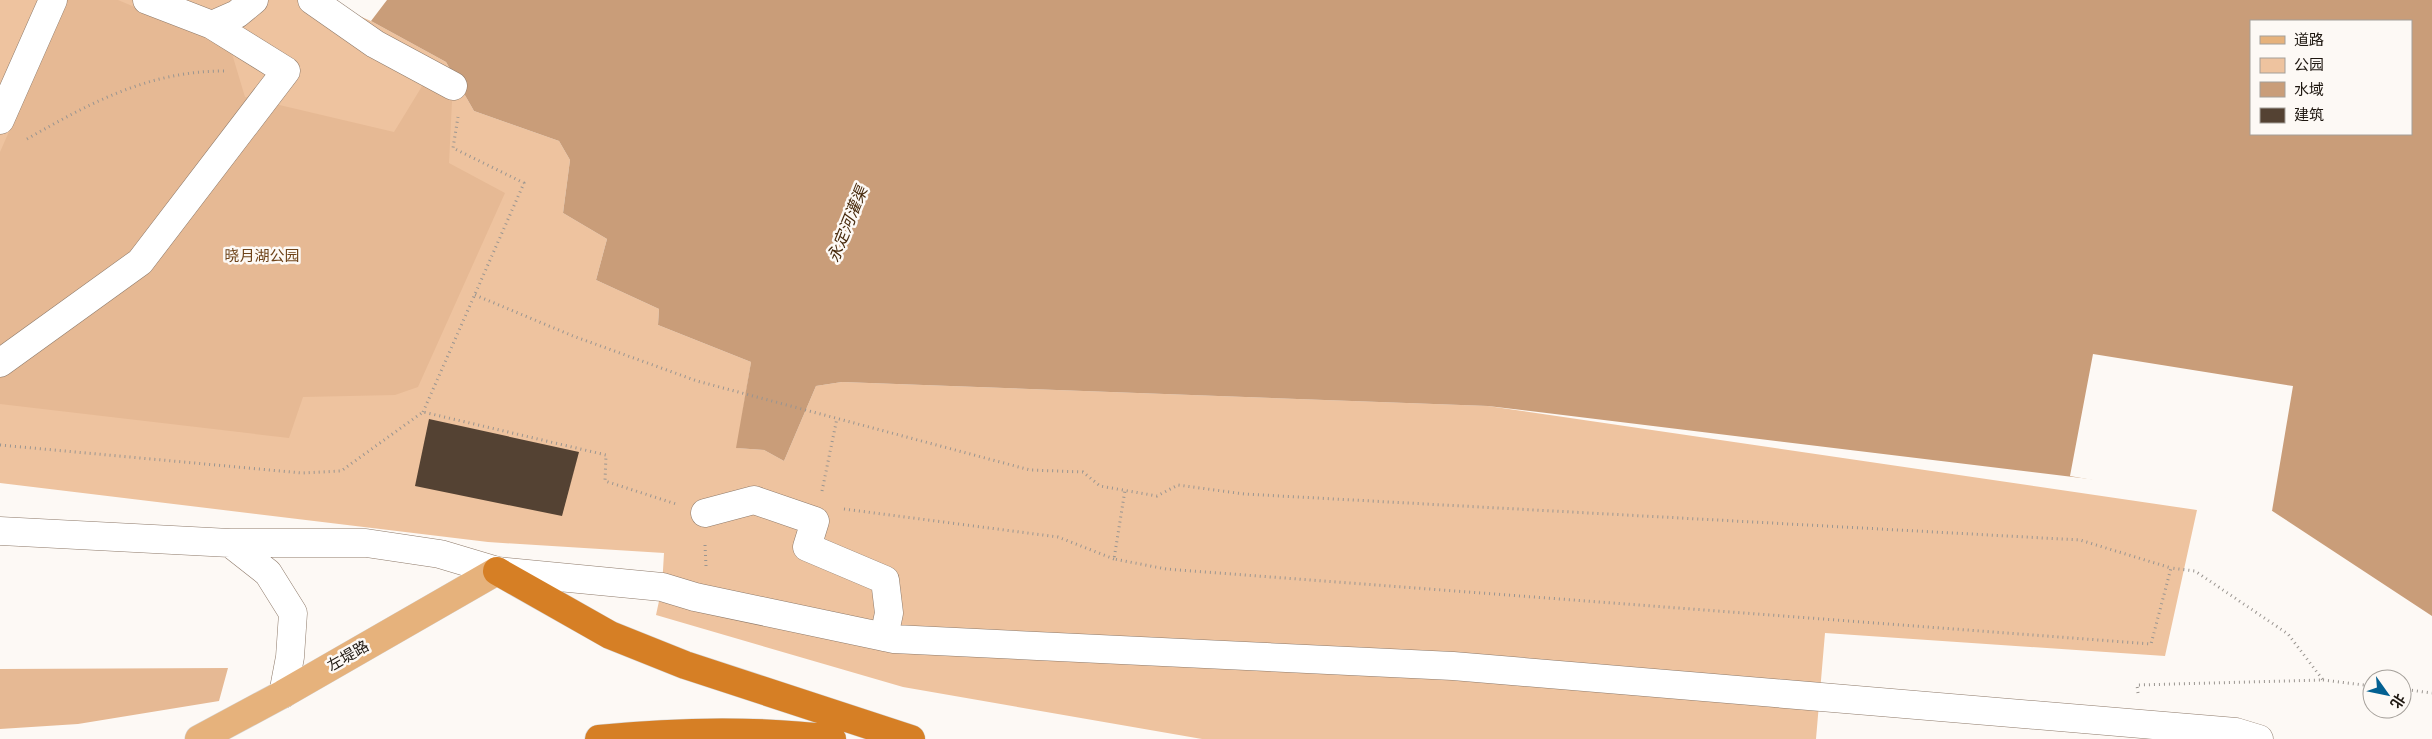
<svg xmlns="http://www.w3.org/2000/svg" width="2432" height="739" viewBox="0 0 2432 739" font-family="'Source Sans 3','Noto Sans SC',sans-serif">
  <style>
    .green { fill: #eec39f }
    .forest { fill: #e6b994 }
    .water { fill: #c99d79; fill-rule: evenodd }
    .pier { fill: #fdf9f5 }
    .building { fill: #544233 }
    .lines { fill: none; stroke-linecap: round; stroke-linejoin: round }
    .minor-casing { stroke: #8e7a6a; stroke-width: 29 }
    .major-casing { stroke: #d6d5d4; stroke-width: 29 }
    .highway-casing { stroke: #d6d5d4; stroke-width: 29 }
    .path { stroke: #9a9590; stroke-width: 3; stroke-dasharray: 1 4; stroke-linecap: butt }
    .minor { stroke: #fff; stroke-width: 28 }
    .major { stroke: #e6b27c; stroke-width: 28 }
    .highway { stroke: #d67f25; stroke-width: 28 }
    .labels { text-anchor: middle; stroke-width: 5; stroke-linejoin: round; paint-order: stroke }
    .park-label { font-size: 15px; fill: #6e4319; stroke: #fdf9f5 }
    .street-label { font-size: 15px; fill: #1e1710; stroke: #fdf9f5 }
    .water-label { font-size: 16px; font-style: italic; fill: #47290b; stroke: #fdf9f5 }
  </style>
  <rect width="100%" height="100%" fill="#fdf9f5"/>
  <!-- green -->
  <path class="green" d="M0,0h322l49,21 75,41 28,49 85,30 11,19 -7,53 44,26 -11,41 63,29 -1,16 93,37 -14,86 27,2 20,11 32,-75 26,-4 646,24 709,104 -32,146 -340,-23 -9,106h-614l-299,-52 -247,-72 6,-28 2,-34 -176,-11 -488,-59z"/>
  <!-- forest -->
  <path class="forest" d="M67,0h51l112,47 15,50 149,35 30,-49 28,18 -3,62 56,30 -87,194 -23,8 -92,2 -14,41 -289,-34v-252z
    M228,668l-9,33 -141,23 -78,5v-60z"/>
  <!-- water -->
  <path class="water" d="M387,0h2045v616l-178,-117 -766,-93 -646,-24 -26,4 -32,75 -20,-11 -28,-2 15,-86 -93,-37 1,-16 -63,-29 11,-41 -44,-26 7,-53 -11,-19 -85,-30 -28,-49 -75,-41zM2251,21h160v113h-160z"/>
  <!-- pier -->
  <path class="pier" d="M2093,354l200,32 -21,125 -6,-1 -13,-9 -132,-16 -51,-9z"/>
  <!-- building -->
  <path class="building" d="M429,419l150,33 -17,64 -147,-30z"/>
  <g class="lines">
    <!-- minor casing -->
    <g class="minor-casing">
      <path id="minor" d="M147,0l65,25 25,-11 17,-14
        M312,0l63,44 78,42
        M0,120l53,-120
        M0,363l140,-101 146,-191 -74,-46
        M705,513l49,-13 61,21 -8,26 78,33 4,33 -5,24
        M0,531l230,12
        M283,694l7,-37 3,-44 -25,-40 -38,-30h136l74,11 57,17 165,16 33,10 199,42 559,27 783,66 23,7"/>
    </g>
    <!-- major casing -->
    <g class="major-casing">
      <path id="major" d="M199,739l84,-45 214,-123"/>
    </g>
    <!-- highway casing -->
    <g class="highway-casing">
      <path id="highway" d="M497,571l113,64 75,30 226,74
        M599,739c79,-8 154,-10 233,0"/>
    </g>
    <!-- path -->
    <path class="path" d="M27,139c63,-36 122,-68 197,-68
      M475,295l98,41 124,45 333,89 53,2 17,14 57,10 21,-11 66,9 836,46 91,28 -20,76 -985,-75 -52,-10 11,-69
      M423,412l101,-229 -71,-35 5,-31
      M0,445l302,28 39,-2 82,-59 183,43 -1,26 71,23
      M822,491l15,-73
      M844,509l214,28 56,22
      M705,545l1,21
      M2323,680l49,6
      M2402,689l30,4
      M2138,693l-1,-8 186,-5 -35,-46 -93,-63 -24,-3"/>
    <!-- minor -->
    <use href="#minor" class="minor"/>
    <!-- major -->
    <use href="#major" class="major"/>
    <!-- highway -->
    <use href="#highway" class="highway"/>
  </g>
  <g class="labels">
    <!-- park labels -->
    <g class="park-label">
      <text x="262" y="261">晓月湖公园</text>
    </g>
    <!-- street labels -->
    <g class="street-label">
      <text transform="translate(348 656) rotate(-30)" y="5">左堤路</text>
    </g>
    <!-- water labels -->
    <g class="water-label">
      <text transform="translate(847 224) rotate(-68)" y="6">永定河灌渠</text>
    </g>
  </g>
  <!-- legend -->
  <rect x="2250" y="20" width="162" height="115" fill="#fdf9f5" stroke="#a49f99"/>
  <rect x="2260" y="36" width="25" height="8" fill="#e6b27c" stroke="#a49f99"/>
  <text x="2294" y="45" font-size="15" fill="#1e1710">道路</text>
  <rect x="2260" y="58" width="25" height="15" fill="#eec39f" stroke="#a49f99"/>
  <text x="2294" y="70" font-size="15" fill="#1e1710">公园</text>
  <rect x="2260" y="82" width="25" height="15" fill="#c99d79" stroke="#a49f99"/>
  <text x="2294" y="95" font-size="15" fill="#1e1710">水域</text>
  <rect x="2260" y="108" width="25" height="15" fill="#544233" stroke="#a49f99"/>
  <text x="2294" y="120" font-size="15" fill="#1e1710">建筑</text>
  <!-- north arrow -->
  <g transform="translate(2387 694) rotate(123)"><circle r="24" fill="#fdf9f5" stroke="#a49f99"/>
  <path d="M0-4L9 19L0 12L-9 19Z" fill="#036091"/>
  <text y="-8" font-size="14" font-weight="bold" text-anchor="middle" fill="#1e1710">北</text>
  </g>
</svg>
